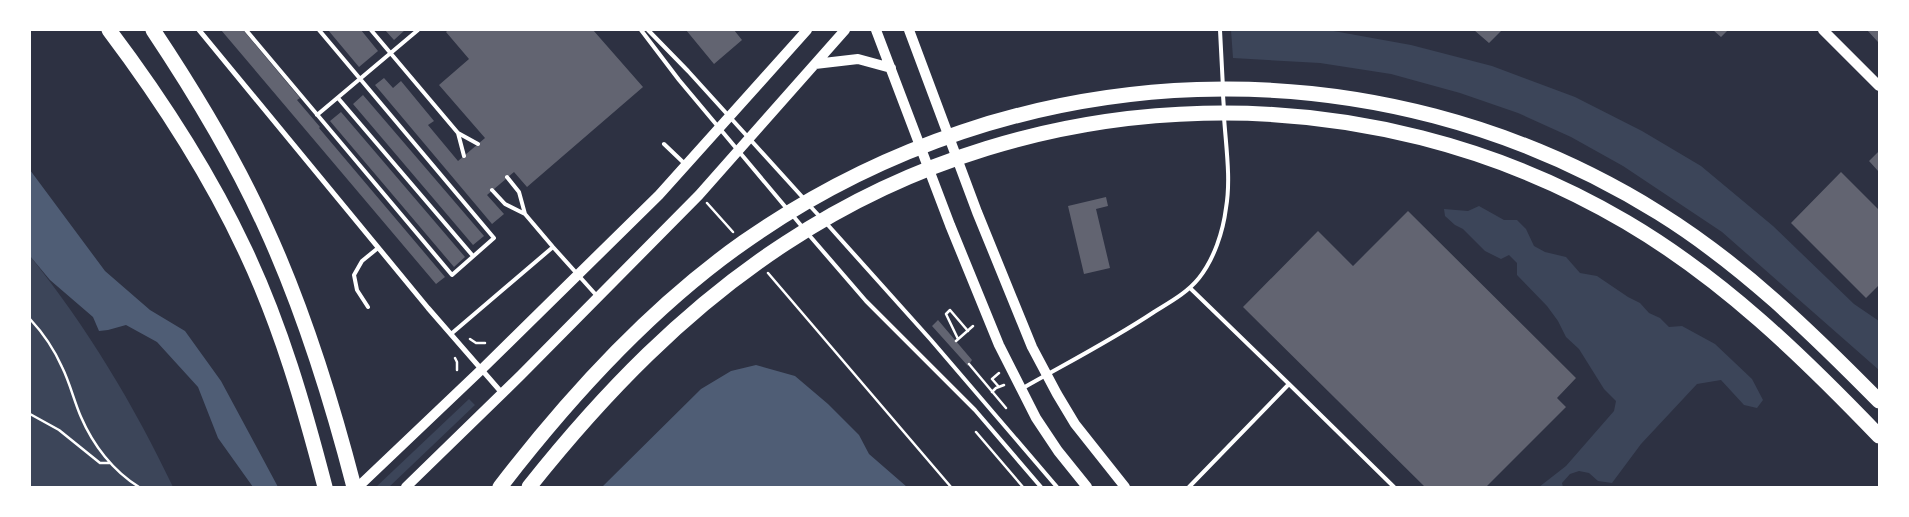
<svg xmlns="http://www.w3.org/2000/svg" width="1909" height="517" viewBox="0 0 1909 517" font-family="'Fira Sans Condensed',sans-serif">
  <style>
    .green { fill: #3c4559 }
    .water { fill: #4f5d75 }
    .building { fill: #626471 }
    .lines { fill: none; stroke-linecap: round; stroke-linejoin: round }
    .path { stroke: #fff; stroke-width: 2.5 }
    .service { stroke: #fff; stroke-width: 4 }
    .minor { stroke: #fff; stroke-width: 5 }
    .secondary { stroke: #fff; stroke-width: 10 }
    .motorway { stroke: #fff; stroke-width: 15 }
  </style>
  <rect width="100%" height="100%" fill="#2d3142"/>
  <!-- green -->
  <path class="green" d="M1231,30h97l83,15 81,21 83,31 67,34 59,35 72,60 81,78 25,17v49l-157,-138 -99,-66 -52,-29 -53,-24 -58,-20 -69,-19 -71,-11 -87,-5z
    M1479,206l25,14h13l9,9 8,17 11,6 21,5 14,16 17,3 31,21 12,6 9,10 11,5 9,9 13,-1 33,18 37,35 11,21 -6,8 -13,-3 -23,-25 -24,4 -56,60 -29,39 -14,-2 -9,-8 -10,-2 -9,3 -8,9 1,4h-24l27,-21 48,-55 2,-10 -12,-12 -25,-40 -13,-12 -8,-16 -11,-15 -30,-31v-12l-8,-8 -8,4 -16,-8 -22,-22 -8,-4 -10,-9 -1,-7 24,2z
    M30,256c57,71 104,149 143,231h-143z
    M469,399l6,6 -86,82h-13z"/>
  <!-- water -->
  <path class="water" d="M30,170l75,101 45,39 35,21 36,50 57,106h-25l-35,-49 -20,-51 -41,-45 -31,-17 -18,5 -9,1 -6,-14 -43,-37 -20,-24z
    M756,365l39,11 33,28 31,31 10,19 38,33h-305l99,-98 30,-18z"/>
  <!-- building -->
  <path class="building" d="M221,30h22l57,68 -3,2 23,27 -1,1 126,149 -9,7z
    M328,30h33l17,21 -19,16z
    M385,30h20l-11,10z
    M448,30h145l50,57 -116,100 -13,-15 -27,23 17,19 -12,10 -117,-139 9,-7 9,10 8,-7 33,40 -6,4 30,36 27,-23 -46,-53 30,-26 -23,-27z
    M686,30h48l8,10 -28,24z
    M1474,30h28l-13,13z
    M1713,30h15l-7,7z
    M1867,30h12v10l-1,2z
    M363,95l121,141 -11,9 -120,-141z
    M341,112l124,145 -11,10 -124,-146z
    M1879,151v21l-10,-11z
    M1841,172l38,38v75l-13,13 -75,-75z
    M1106,197l2,9 -12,3 14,59 -26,6 -16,-68z
    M1408,211l168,167 -19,20 9,9 -80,80h-61l-182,-180 75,-76 35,35z
    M938,320l34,40 -4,6 -36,-40z"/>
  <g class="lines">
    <!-- path -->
    <path class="path" d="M707,203l26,29
      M768,273l183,214
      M30,319c13,14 24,30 32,48 8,16 12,34 19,50 12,28 32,54 58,70
      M470,339l6,4h9
      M958,339l-12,-25 4,-4 18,21
      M956,341l17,-15
      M455,358l2,4v8
      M969,364l37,44
      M999,387l-7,-8 7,-6
      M992,392l4,-4 8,-3
      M30,414l29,16 41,33h10
      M976,432l47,55"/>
    <!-- service -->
    <path class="service" d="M246,30l206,245 42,-37 -175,-208
      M371,30l87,103
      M641,30l38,50 109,130
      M648,30l40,41 118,130
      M1220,30l3,58
      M1223,95l1,15
      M338,98l135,158
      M317,115l101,-85
      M664,144l21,20
      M464,156l-6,-23 20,11
      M507,177l12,15 6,22 28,33 44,49
      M492,190l13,14 20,10
      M810,206l12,13
      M794,217l10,12
      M827,224l104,116 126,147
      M809,235l57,66 109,109 66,77
      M368,307l-11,-17 -3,-15 8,-14 16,-13
      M451,334l102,-87
      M1289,384l105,103
      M1023,388c44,-25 89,-48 131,-76 16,-10 33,-19 45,-34 15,-19 24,-46 27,-70 5,-29 0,-61 -2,-91
      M1189,487l100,-103 -99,-96"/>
    <!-- minor -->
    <path class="minor" d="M199,30l229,278 74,85"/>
    <!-- secondary -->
    <path class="secondary" d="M876,30l74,195 49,120 37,73 22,33 29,36
      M909,30l68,182 55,135 25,47 18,30 50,63
      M1823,30l56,56
      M815,64l43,-5 33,9
      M358,487l124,-118 177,-174 148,-165
      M406,487l115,-112 178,-180 146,-165"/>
    <!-- motorway -->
    <path class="motorway" d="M109,30c52,69 99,141 136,220 36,76 59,156 80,237
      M153,30c42,63 82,129 113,198 38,83 65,170 88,259
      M500,487c70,-91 150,-179 244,-245 272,-191 631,-206 915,-29 82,51 152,119 220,188
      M529,487c74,-93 157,-179 257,-244 251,-166 582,-173 840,-21 97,57 176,134 253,214"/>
  </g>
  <!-- border -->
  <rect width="1909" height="517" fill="none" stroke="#ffffff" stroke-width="62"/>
</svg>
